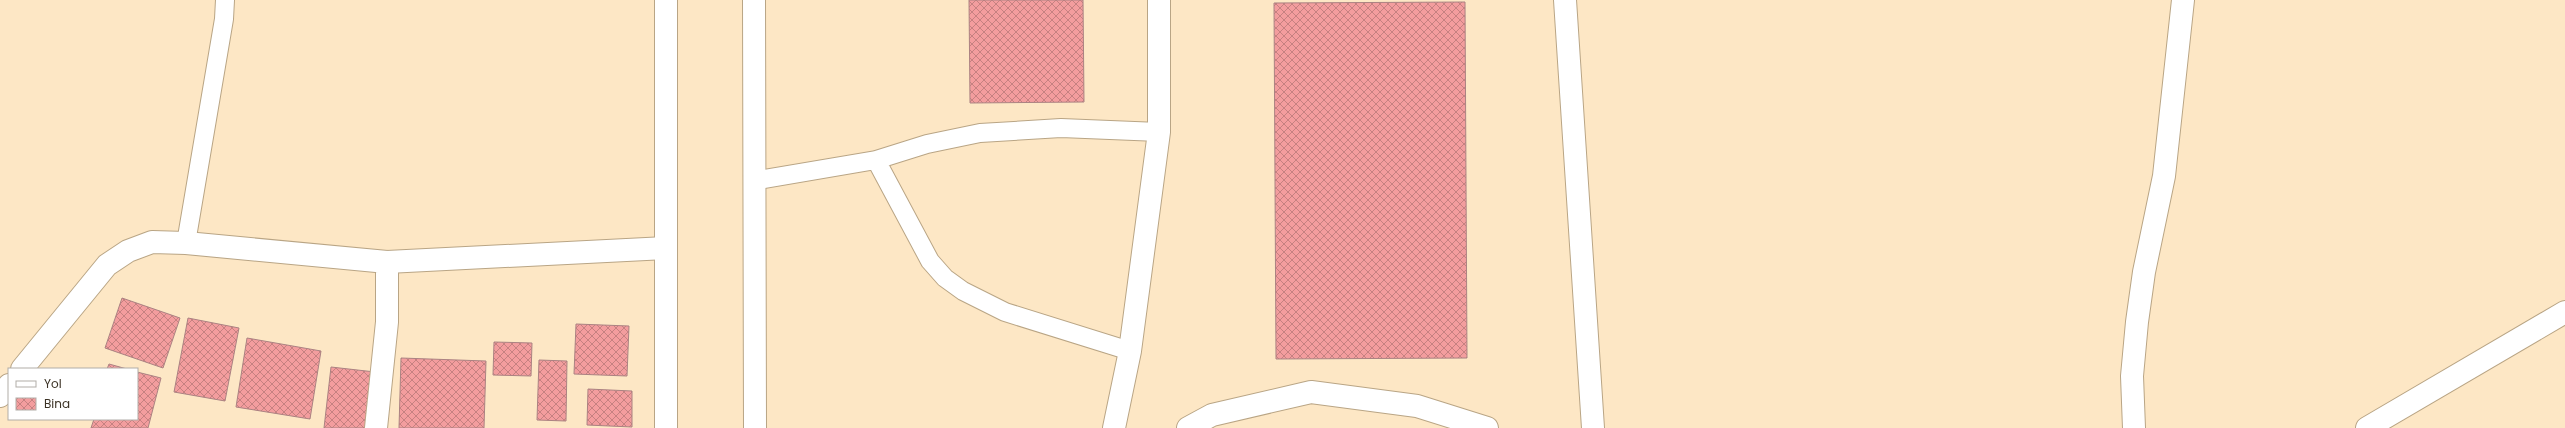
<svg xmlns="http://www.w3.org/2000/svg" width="2565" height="428" viewBox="0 0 2565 428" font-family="Poppins,sans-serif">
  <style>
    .building { fill: url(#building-cross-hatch); stroke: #ab8282 }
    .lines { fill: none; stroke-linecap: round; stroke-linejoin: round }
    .service-casing { stroke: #b9a585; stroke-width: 20 }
    .minor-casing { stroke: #b9a585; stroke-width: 24 }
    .secondary-casing { stroke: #b9a585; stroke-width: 24 }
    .service { stroke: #fff; stroke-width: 18 }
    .minor { stroke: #fff; stroke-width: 22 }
    .secondary { stroke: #fff; stroke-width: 22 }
  </style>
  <defs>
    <pattern id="building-cross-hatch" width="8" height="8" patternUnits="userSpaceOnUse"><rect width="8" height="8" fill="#f39d9e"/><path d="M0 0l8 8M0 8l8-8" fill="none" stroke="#c68181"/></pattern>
  </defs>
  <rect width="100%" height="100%" fill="#fde7c5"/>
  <!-- building -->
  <path class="building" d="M969,0h114l1,102 -114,1z
    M1465,2l2,356 -191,1 -2,-356z
    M122,298l58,20 -17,50 -58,-20z
    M188,318l51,10 -14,73 -51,-9z
    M576,324l53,2 -2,50 -53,-2z
    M247,338l74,13 -11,68 -74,-12z
    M494,342l38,1 -1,33 -38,-1z
    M401,358l85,3 -2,67h-85z
    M539,360l28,1 -1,60 -29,-1z
    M109,364l18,5h-20z
    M331,367l44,5 -7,56h-44z
    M137,372l24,6 -13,50h-57l3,-9h43z
    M588,389l44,2v36l-45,-2z"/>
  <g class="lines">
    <!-- service casing -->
    <g class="service-casing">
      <path id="service" d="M876,160l54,101 15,17 18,13 42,21 125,39
        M753,181l123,-21 51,-16 53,-11 81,-5 98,4
        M186,243l38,-224 1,-19"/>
    </g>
    <!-- minor casing -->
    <g class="minor-casing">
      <path id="minor" d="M1565,0l28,428
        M22,369l85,-104 21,-14 24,-9 34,1 201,19 279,-14
        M0,396l9,-11
        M376,428l11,-106v-60
        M1114,428l16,-77 29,-219v-132
        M1188,428l24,-13 99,-23 106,14 70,22
        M2134,428l-2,-52 5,-54 7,-50 20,-96 19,-176
        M2367,428l198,-116"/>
    </g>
    <!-- secondary casing -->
    <g class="secondary-casing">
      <path id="secondary" d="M666,0v428
        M754,0l1,428"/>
    </g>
    <!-- service -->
    <use href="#service" class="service"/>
    <!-- minor -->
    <use href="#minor" class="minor"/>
    <!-- secondary -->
    <use href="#secondary" class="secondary"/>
  </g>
  <!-- legend -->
  <rect x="8" y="368" width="130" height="52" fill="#ffffff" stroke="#b1ada8"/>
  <rect x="16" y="381" width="20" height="6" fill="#ffffff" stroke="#b1ada8"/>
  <text x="44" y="388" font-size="12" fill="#3b3225">Yol</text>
  <rect x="16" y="398" width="20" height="12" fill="url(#building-cross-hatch)" stroke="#b1ada8"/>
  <text x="44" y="408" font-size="12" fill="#3b3225">Bina</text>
</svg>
